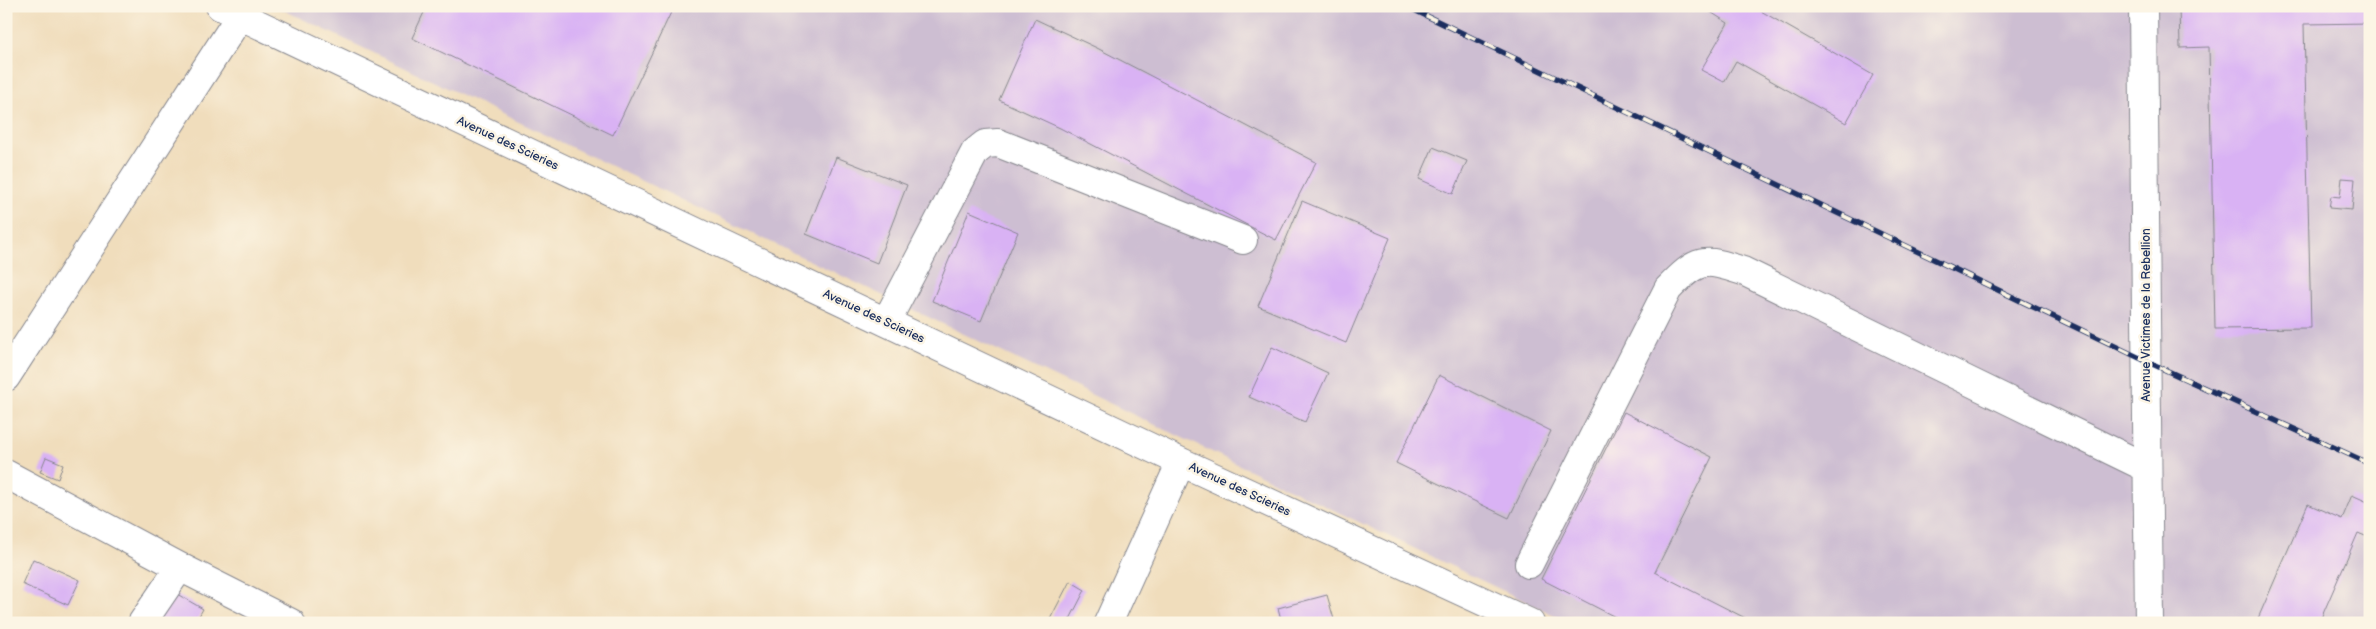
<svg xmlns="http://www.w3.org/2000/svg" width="2376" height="629" viewBox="0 0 2376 629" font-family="'Balsamiq Sans',sans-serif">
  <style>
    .industrial { fill: #cdbed2 }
    .building { fill: #d9b2f4 }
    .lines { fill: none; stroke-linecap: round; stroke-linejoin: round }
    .minor-casing { stroke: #86868d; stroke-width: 30 }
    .minor { stroke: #fff; stroke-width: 28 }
    .rail-casing { stroke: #1b2f5e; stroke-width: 5.5 }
    .rail { stroke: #fcf5e5; stroke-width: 4; stroke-dasharray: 11; stroke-linecap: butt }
    .labels { text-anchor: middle; stroke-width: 5; stroke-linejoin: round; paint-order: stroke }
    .street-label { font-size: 12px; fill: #1b2f5e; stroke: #fcf5e5 }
  </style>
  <rect width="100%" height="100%" fill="#fcf5e5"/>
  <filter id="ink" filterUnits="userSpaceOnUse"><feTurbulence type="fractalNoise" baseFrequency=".02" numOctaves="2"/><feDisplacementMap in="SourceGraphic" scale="10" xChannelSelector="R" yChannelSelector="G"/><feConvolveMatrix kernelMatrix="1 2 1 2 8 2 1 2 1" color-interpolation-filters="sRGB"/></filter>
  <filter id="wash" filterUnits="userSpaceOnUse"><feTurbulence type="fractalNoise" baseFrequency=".0096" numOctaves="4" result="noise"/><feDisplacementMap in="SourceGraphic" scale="20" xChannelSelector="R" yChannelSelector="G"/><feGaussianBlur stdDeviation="1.12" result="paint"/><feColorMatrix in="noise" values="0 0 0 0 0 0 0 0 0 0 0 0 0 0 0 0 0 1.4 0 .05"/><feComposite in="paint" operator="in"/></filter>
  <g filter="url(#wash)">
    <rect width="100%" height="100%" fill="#f0ddbc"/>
    <!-- industrial -->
    <path class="industrial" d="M275,6h2095v617h-799z"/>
    <g id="blocks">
      <!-- building -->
      <path class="building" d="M427,6h247l-61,129 -201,-97z
        M1701,6h51l121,69 -27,48 -110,-62 -12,21 -23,-12 27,-47z
        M2179,6h191v17l-66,1 7,304 -96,1 -6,-282 -29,1z
        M1035,19l62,29 219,114 -40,78 -216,-112 -61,-28z
        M1433,147l34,14 -14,33 -34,-15z
        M836,157l71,28 -30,78 -71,-29z
        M2342,178l13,1 -3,31 -23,-2 2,-12 9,1z
        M1302,201l88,37 -44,105 -88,-37z
        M969,211l49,21 -37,89 -49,-20z
        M1272,347l56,26 -23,49 -56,-25z
        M1439,375l112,56 -42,87 -113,-55z
        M1624,412l88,45 -57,115 100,51h-128l-86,-44z
        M46,457l17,7 -5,15 -18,-7z
        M2352,495l18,8v35l-12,-5 -39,90h-63l52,-119 34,15z
        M33,559l47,21 -12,25 -46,-21z
        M1070,581l15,9 -17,33h-20z
        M170,590l33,19 -8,14h-44z
        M1327,595l8,28h-53l-4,-15z"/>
    </g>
  </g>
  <g filter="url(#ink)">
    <use href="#blocks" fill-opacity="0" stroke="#86868d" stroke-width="1"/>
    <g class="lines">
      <!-- minor casing -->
      <g class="minor-casing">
        <path id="minor" d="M220,6l961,456 349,161
          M2143,6l6,617
          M886,322l89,-170 10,-8 13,-1 245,97
          M6,377l234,-361
          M6,474l174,93 111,56
          M1529,564l139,-275c30,-31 35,-31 75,-18l404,197
          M142,623l38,-56
          M1108,623l73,-161"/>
      </g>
      <!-- minor -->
      <use href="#minor" class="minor"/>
      <!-- rail casing -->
      <g class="rail-casing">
        <path id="rail" d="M1406,6l740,355 224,103"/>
      </g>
      <!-- rail -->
      <use href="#rail" class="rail"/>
    </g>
  </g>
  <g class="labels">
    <!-- street labels -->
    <g class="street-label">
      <text transform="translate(508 143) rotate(25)" y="4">Avenue des Scieries</text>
      <text transform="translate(2146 315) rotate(-90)" y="4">Avenue Victimes de la Rebellion</text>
      <text transform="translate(874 316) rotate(25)" y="4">Avenue des Scieries</text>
      <text transform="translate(1240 489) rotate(25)" y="4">Avenue des Scieries</text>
    </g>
  </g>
  <!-- margin -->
  <rect width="2376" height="629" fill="none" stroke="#fcf5e5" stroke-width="25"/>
</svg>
